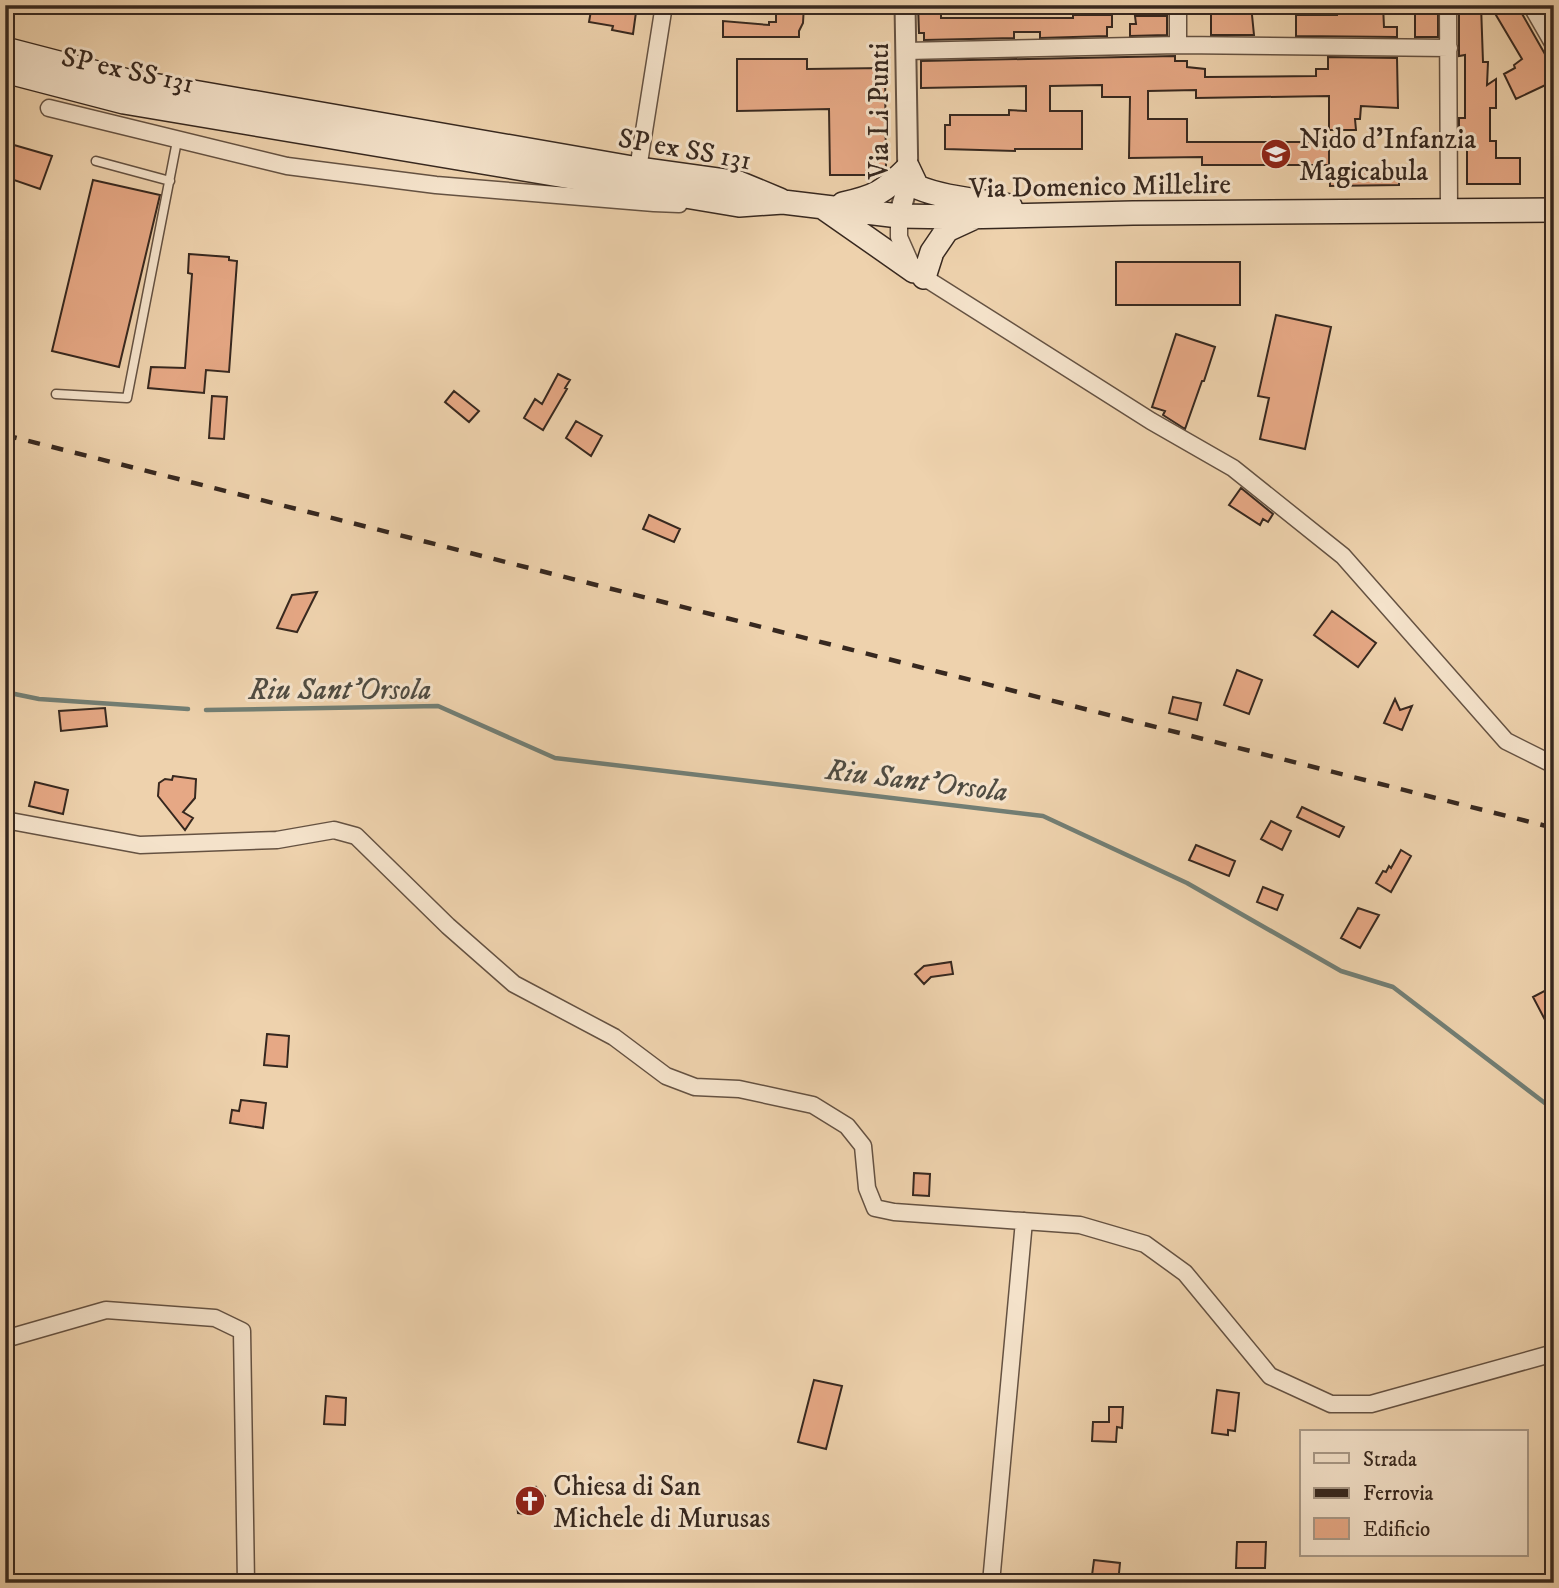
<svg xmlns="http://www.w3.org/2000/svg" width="1559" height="1588" viewBox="0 0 1559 1588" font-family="'IM FELL DW Pica',serif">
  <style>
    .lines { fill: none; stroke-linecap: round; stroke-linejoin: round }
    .stream { stroke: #727e74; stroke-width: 4.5 }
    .building { fill: #e6a885; stroke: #37281f; stroke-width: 2 }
    .service-casing { stroke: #655242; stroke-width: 11 }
    .minor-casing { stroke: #655242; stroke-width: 19 }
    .tertiary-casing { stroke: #655242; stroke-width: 23 }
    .secondary-casing { stroke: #37281f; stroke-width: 26 }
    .service { stroke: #f4e2ca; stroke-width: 8 }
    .minor { stroke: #f4e2ca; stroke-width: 16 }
    .tertiary { stroke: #f4e2ca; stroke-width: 19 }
    .secondary { stroke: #f4e2ca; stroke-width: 23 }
    .rail { stroke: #37281f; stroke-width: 4.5; stroke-dasharray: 12 12; stroke-linecap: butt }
    .labels { text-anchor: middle; stroke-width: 6; stroke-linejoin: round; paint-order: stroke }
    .street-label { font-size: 28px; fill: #37281f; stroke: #f4e2ca }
    .poi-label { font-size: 28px; fill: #37281f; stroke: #f4e2ca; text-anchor: start }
    .water-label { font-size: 30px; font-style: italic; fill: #504c42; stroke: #f4e2ca }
  </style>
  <rect width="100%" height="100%" fill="#eed2ad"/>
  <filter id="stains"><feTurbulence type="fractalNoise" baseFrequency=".00286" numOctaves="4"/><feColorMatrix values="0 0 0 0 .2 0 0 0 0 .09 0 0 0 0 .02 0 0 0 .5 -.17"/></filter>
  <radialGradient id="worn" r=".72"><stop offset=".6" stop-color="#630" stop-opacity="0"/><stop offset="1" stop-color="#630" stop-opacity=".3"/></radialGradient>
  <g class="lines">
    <!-- stream -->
    <path class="stream" d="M5,692l34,7 149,10
      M206,710l232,-4 117,52 488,58 144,67 154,88 52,16 161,123"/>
  </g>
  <!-- building -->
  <path class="building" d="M592,5h45l-4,29 -21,-4 1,-4 -24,-4z
    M776,5h28l-1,18 -4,8v6h-76v-16l46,4v-3h7z
    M918,5h23v13h132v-3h39v12h-5v9l-67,2v-6h-26v6l-90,2v-7h-5z
    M1227,5h24l3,30h-43v-28z
    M1337,5h46l1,22h13v10l-101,-1v-21h41z
    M1415,5h23v32h-23z
    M1459,5h22l2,57h5l-1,23 9,-6v29h-6v33h6v17h24v26h-53v-44h-8v-22h6v-63l-6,1z
    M1490,5h27l37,65v11l-38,18 -12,-25 11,-6 -1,-3 8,-6z
    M1135,16h32v19l-37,1v-12h6z
    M1175,56v5h12v6l18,2v8l111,-1v-7h12v-12l69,1 1,50 -37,-2 -1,13h-5l1,11h-27v-34l-133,2v-8l-48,1v28h39v23h142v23h-127v-8l-73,1 1,-61h-28v-12l-52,1v25h32v38h-67v2l-70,-2v-24h5v-10h59v-5l17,1v-25l-105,2v-27z
    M737,59h70v10l78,-1 1,101 -6,6h-50l-1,-66 -92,2z
    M14,145l38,11 -12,33 -32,-11 3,-9 -5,-1z
    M1370,171h29v14l-69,1v-14z
    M93,180l67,15 -41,172 -67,-16z
    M189,254l40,3v3l8,1 -8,111 -23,-2 -2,23 -56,-5 3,-21 34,1 7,-94 -4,-1z
    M1116,262h124v43h-124z
    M1276,315l55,12 -26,122 -45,-10 9,-41 -11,-2z
    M1176,334l39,13 -11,34h-2l-17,48 -22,-14 2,-4 -13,-4z
    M558,374l12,6 -5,8 2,1 -24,41 -19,-12 11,-19 7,5z
    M454,391l25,20 -10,11 -24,-20z
    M212,396l15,1 -3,42 -15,-1z
    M576,421l26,15 -11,20 -25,-18z
    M1241,488l32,26 -5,8 -5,-3 -3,6 -31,-20z
    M649,515l31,14 -6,13 -31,-13z
    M317,592l-20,40 -20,-4 15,-33z
    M1332,611l44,32 -18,24 -44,-32z
    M1237,670l25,10 -13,34 -25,-9z
    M1173,697l28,6 -4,17 -28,-7z
    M1395,699l5,11 12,-4 -10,24 -18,-7z
    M105,708l2,18 -46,5 -2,-20z
    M173,776l23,3 -1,19 -12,14 10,6 -8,12 -27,-34 1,-13 6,-4 7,1z
    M35,782l33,8 -5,24 -34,-8z
    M1302,807l42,20 -5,10 -42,-20z
    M1271,821l20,10 -9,19 -21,-11z
    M1196,845l39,16 -6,15 -40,-16z
    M1401,850l10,6 -20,36 -15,-9 7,-12 3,1 3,-6 2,2z
    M1263,887l20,8 -6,15 -20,-8z
    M1358,908l21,7 -19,33 -19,-10z
    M951,962l2,12 -22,3 -7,7 -9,-10 9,-8z
    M1550,988l4,8v41l-21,-40z
    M267,1034l22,2 -2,31 -23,-2z
    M241,1100l25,3 -3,25 -33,-5 2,-13 7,1z
    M914,1173l16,1 -1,22 -16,-1z
    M814,1380l28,6 -16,63 -28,-7z
    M1217,1390l22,3 -4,38 -7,-1v5l-16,-2z
    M326,1396l20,2 -1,27 -21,-1z
    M1109,1407h14l-1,21 -5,-1 -1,15 -24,-1 1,-19h16z
    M536,1487l9,9 -20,18 -7,-1 -1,-8z
    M1237,1542h29l-1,26h-29z
    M1094,1560l26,3 -2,20h-27z"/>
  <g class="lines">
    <!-- service casing -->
    <g class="service-casing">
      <path id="service" d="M96,161l74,20
        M56,394l71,4 50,-257"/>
    </g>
    <!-- minor casing -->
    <g class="minor-casing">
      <path id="minor" d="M1178,5v40
        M1448,5l1,206
        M1531,5l23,40
        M906,51l272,-6 271,3
        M49,108l238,58 149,19 218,18 25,1 1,-2
        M638,169l26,-164
        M899,216v21l15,34 237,150 82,47 110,88 163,185 48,24
        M5,820l135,25 137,-5 57,-10 22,6 92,90 66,58 100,53 52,39 29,11 44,2 74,16 34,21 16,20 4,42 8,20 19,4 186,13 65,19 40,29 85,103 61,28h40l183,-51
        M5,1339l101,-29 109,8 27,13 4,252
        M991,1583l33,-362"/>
    </g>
    <!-- tertiary casing -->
    <g class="tertiary-casing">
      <path id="tertiary" d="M899,216l9,-33 -3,-178"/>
    </g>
    <!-- secondary casing -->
    <g class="secondary-casing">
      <path id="secondary" d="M5,49l119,31 514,89 101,14 41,17
        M5,71l119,31 615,103 44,-3 116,14 60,1 174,-4 421,-3
        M843,204c32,-7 41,-12 65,-36l9,19c29,12 62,13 93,19
        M824,208l90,63
        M924,277l8,-25 15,-22 26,-12"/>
    </g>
    <!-- service -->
    <use href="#service" class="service"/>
    <!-- minor -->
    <use href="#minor" class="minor"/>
    <!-- tertiary -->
    <use href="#tertiary" class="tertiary"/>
    <!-- secondary -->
    <use href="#secondary" class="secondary"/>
    <!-- rail -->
    <path class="rail" d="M5,435l1549,393"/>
  </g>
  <!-- icons -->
  <defs>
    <g id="school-disc" transform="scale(1.575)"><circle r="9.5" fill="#8f2418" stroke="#f4e2ca"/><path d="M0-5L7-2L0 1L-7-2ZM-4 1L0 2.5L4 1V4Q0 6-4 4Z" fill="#fff"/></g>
    <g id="church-disc" transform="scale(1.575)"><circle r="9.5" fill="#8f2418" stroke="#f4e2ca"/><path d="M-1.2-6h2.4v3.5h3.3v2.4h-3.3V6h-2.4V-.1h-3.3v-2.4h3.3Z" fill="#fff"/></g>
  </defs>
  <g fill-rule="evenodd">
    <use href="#school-disc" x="1276" y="154"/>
    <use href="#church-disc" x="530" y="1501"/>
  </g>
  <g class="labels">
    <!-- street labels -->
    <g class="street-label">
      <text transform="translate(128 69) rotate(12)" y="10">SP ex SS 131</text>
      <text transform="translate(878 111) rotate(-90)" y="10">Via Li Punti</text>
      <text transform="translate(685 148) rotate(10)" y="10">SP ex SS 131</text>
      <text transform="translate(1100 185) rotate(-1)" y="10">Via Domenico Millelire</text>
    </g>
    <!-- poi labels -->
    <g class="poi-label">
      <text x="1299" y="148">Nido d'Infanzia<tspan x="1299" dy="32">Magicabula</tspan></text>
      <text x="553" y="1495">Chiesa di San<tspan x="553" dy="32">Michele di Murusas</tspan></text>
    </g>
    <!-- water labels -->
    <g class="water-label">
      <text x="340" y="699">Riu Sant'Orsola</text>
      <text transform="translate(917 780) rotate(7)" y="10">Riu Sant'Orsola</text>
    </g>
  </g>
  <!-- margin -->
  <rect width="1559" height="1588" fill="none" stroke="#eed2ad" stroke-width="28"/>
  <rect x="7" y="7" width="1545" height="1574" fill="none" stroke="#37281f" stroke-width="3.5"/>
  <rect x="14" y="14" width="1531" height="1560" fill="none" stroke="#37281f" stroke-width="2"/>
  <!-- legend -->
  <rect x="1300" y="1430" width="228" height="126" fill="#f4e2ca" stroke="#a89886" stroke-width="2"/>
  <rect x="1314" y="1453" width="35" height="10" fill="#f4e2ca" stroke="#a89886" stroke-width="2"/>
  <text x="1363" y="1466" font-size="21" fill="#37281f">Strada</text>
  <rect x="1314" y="1488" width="35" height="10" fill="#37281f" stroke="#a89886" stroke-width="2"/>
  <text x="1363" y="1500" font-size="21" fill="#37281f">Ferrovia</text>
  <rect x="1314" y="1518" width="35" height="21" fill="#e6a885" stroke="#a89886" stroke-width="2"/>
  <text x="1363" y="1536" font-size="21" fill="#37281f">Edificio</text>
  <rect width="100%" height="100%" filter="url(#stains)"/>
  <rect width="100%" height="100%" fill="url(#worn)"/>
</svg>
